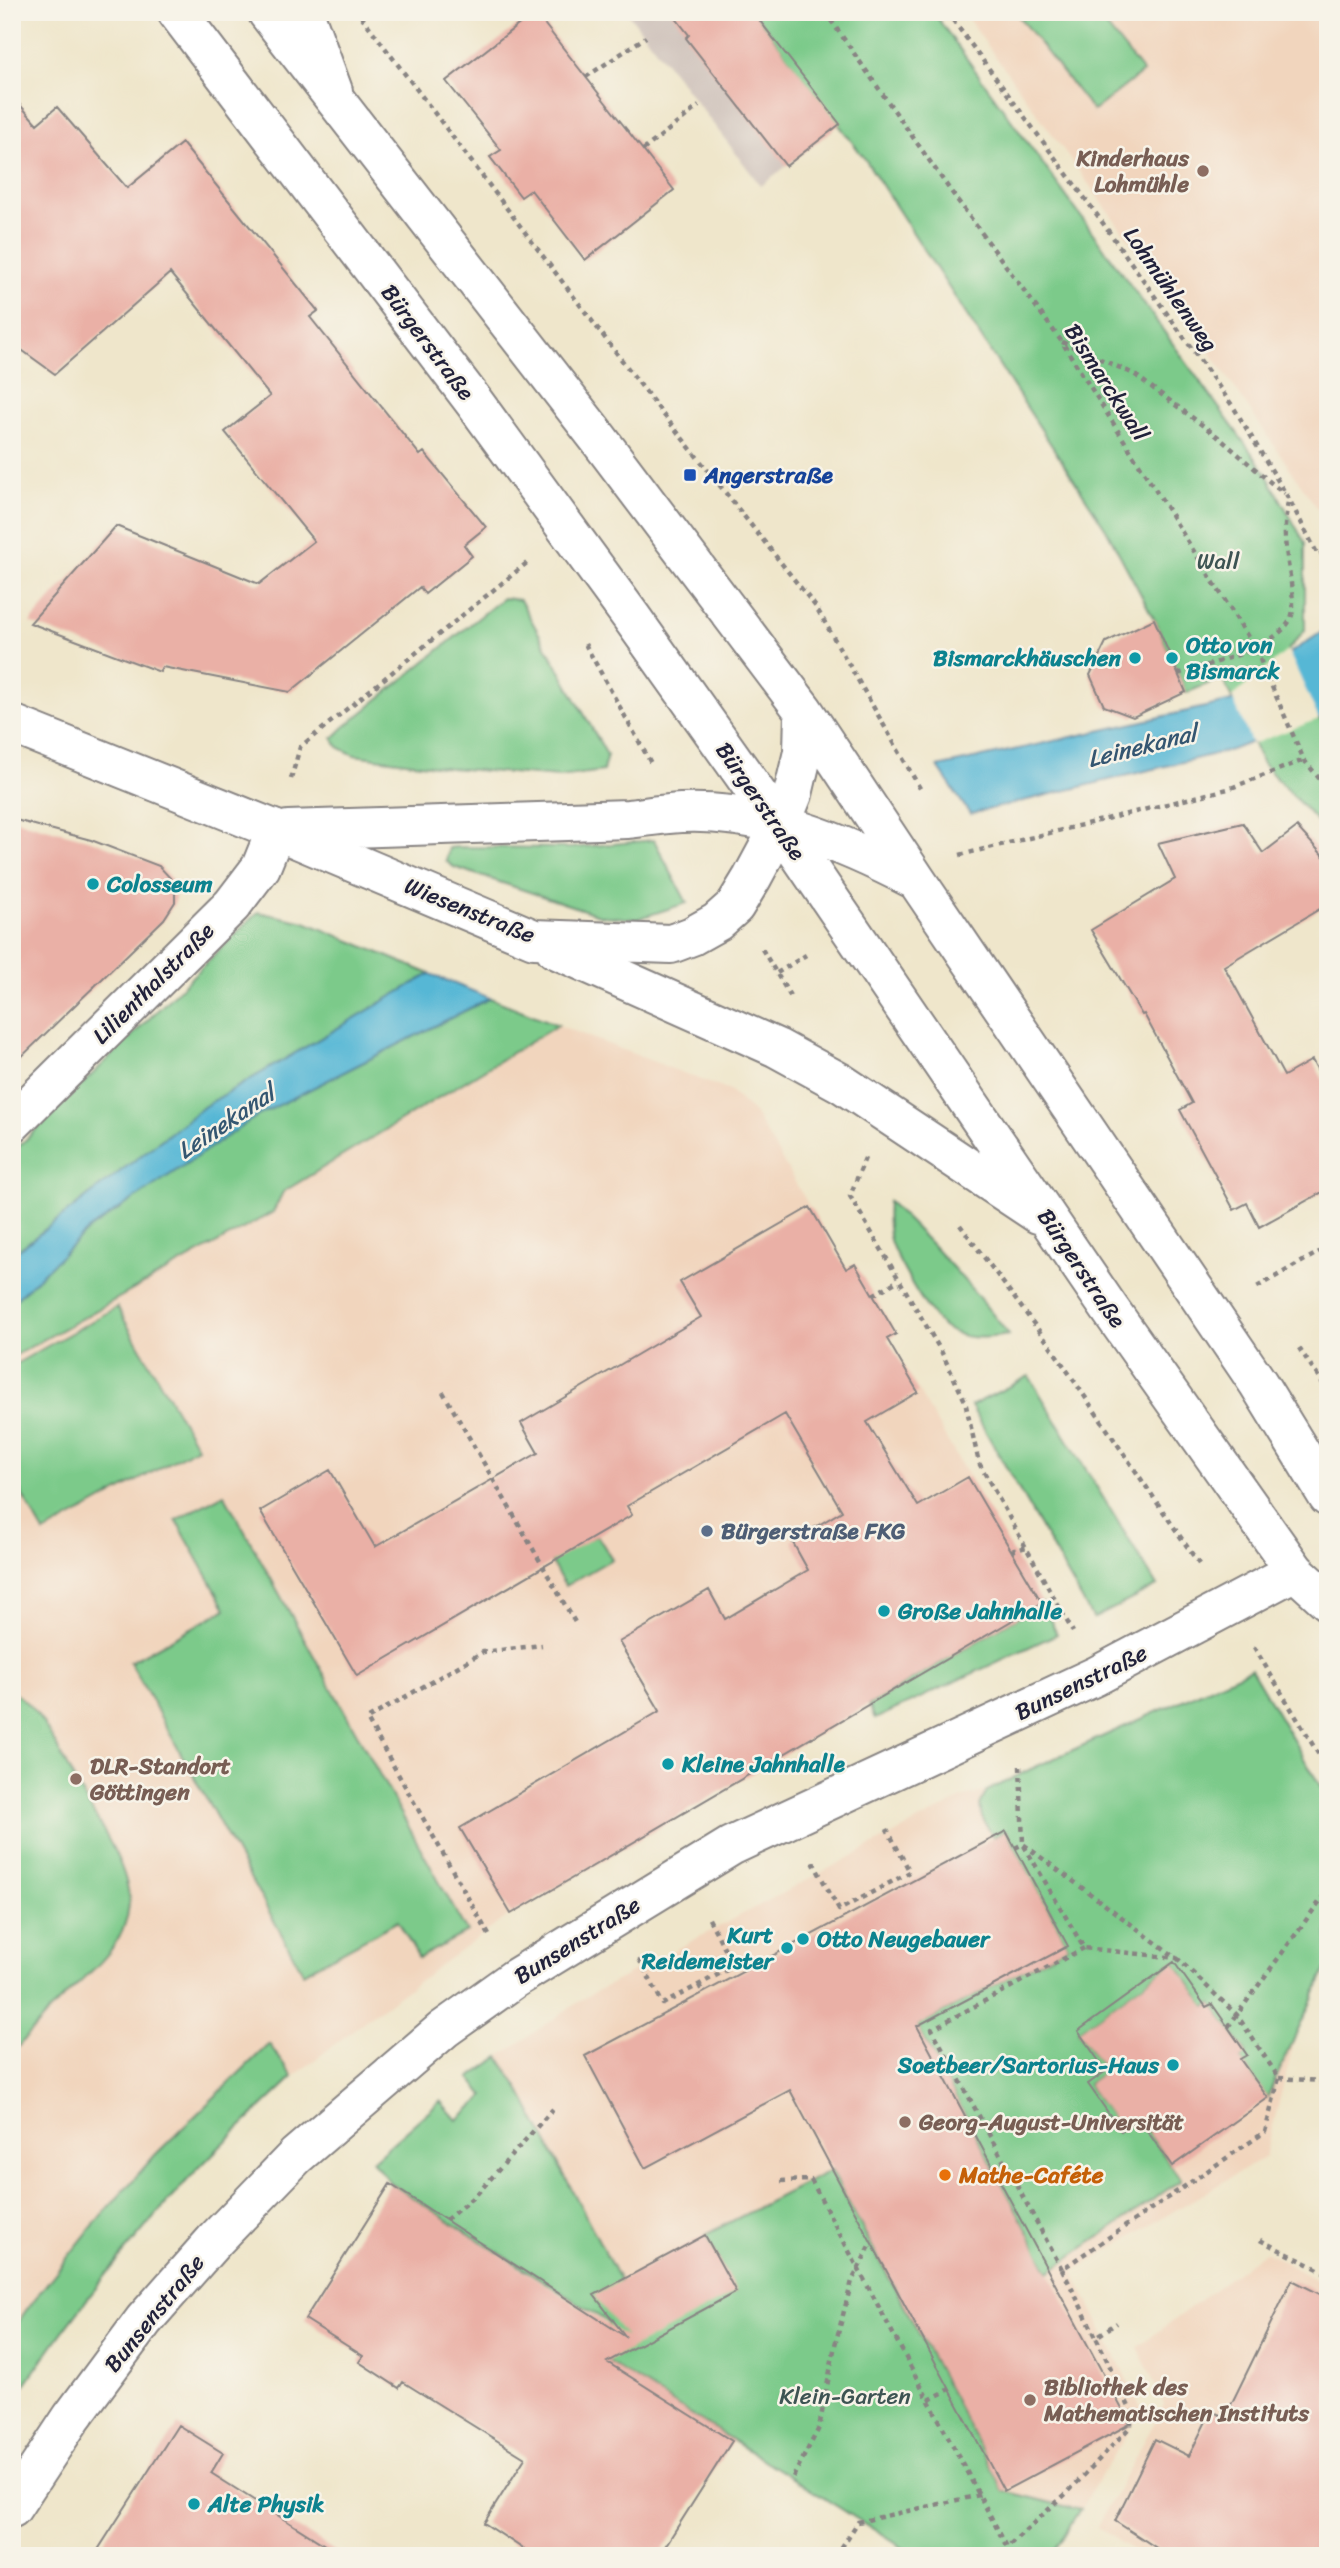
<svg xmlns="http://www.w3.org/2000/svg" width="1340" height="2568" viewBox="0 0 1340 2568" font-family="Sriracha,sans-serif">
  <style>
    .built { fill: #f1d5bd }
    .industrial { fill: #cec1ba }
    .green { fill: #7bca8a; stroke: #4e7662; stroke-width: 2 }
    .water { fill: #56b7d5; stroke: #3c6c88; stroke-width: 2 }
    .pier { fill: #efe6cb }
    .building { fill: #eab0a6 }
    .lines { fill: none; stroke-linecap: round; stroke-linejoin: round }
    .street-casing { stroke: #888483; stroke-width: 42 }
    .secondary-casing { stroke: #888483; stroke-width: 42 }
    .path { stroke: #888483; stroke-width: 4.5; stroke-dasharray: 5 5; stroke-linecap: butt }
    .street { stroke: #fff; stroke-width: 38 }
    .secondary { stroke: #fff; stroke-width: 38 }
    .education-dot { fill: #8d6e63; stroke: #f7f3e8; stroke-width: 2.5 }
    .transit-dot { fill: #1a4fb4; stroke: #f7f3e8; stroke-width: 2.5 }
    .culture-dot { fill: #0f9aa8; stroke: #f7f3e8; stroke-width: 2.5 }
    .service-dot { fill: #5c6f8a; stroke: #f7f3e8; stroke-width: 2.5 }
    .food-dot { fill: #e8710a; stroke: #f7f3e8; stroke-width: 2.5 }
    .labels { text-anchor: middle; stroke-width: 5; stroke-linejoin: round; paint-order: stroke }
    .education-label { font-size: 23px; font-weight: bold; fill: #785e54; stroke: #f7f3e8; text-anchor: start }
    .street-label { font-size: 23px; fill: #22223b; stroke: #f7f3e8 }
    .transit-label { font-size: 23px; font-weight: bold; fill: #164399; stroke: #f7f3e8; text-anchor: start }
    .park-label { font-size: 23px; fill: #3d5453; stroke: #f7f3e8 }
    .culture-label { font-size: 23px; font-weight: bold; fill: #0d838f; stroke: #f7f3e8; text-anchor: start }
    .service-label { font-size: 23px; font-weight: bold; fill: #4e5e75; stroke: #f7f3e8; text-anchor: start }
    .food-label { font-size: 23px; font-weight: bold; fill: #c56008; stroke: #f7f3e8; text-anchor: start }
    .water-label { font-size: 24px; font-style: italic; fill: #345671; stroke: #f7f3e8 }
  </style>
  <rect width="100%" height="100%" fill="#f7f3e8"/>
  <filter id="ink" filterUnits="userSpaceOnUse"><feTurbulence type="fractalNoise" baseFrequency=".0143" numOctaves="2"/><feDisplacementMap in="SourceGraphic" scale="14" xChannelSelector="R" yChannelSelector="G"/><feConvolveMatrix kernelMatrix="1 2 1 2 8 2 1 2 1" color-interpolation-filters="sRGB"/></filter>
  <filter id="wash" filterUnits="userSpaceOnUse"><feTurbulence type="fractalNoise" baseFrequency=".00686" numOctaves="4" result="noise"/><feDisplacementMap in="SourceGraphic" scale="28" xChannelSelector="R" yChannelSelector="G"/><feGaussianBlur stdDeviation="1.57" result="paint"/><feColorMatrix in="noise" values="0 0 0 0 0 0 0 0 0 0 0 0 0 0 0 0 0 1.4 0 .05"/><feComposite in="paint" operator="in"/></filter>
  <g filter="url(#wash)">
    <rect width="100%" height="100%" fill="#efe6cb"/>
    <!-- built -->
    <path class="built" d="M963,12h365v512l-133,-194z
      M558,1025l172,66 24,22 92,155 9,-4 41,70 -8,5 154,264 -531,311 -139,101 -79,62 -109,106 -63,71 -72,95 -37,54v-1046l261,-145 10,-20z
      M1251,1669l77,130v166l-33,74 -30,118 -192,114 69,139 -91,146h-135l-183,-117 3,-147 -116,-11 -102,-194 -19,-30 85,-59 380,-201 23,-6 44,-22z
      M1265,2251l63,36v269h-186l-45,-29 67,-122 -26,-58z"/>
    <!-- industrial -->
    <path class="industrial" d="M627,12h126l87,112 -79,62z"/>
    <!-- green -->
    <path class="green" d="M753,12h180l331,458 41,73v87l-17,20 31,69 9,1v113l-65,-69 -41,-86 -36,15 -32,-74 -48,-90 -241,-370z
      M1015,12h80l48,60 -50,39z
      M503,598l17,2 87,155 -4,16 -44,6 -109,-9 -96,-13 -16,-8 -5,-9 10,-10z
      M654,840l33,63 -50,16 -35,-3 -148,-49 -8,-6 3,-13 9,-1 113,1z
      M258,912l47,10 125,52 -225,132 -193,149v-102z
      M490,998l68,27 -275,167 -10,20 -261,145v-54l76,-73 169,-114z
      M888,1201c46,44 82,83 121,134 -22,3 -44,6 -64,-7 -16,-11 -49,-69 -55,-88 -3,-13 -3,-26 -2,-39z
      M117,1307l80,140 -153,86 -32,-56v-111z
      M1029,1376l128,210 -64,33 -122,-213z
      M224,1494l243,438 -48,26 -21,-37 -95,52 -173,-311 96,-53 -50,-89z
      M531,1528l59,11 7,-4 15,24 -47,27z
      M1042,1603l15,31 -182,85 -6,-14z
      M1251,1669l77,130v166l-61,133 -27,-39 7,-5 -35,-50 -6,3 -32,-45 -96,69 28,40 -18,13 33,46 17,-12 43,62 -132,92 -132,-246 151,-80 -62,-115 -13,6 -11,-20 -2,-12 7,-14 44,-22z
      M12,1691c32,20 48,64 66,96 17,30 53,82 51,117 -3,44 -41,69 -70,98 -16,16 -31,34 -47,51z
      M269,2044l24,33c-37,36 -76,70 -110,108 -63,68 -119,142 -171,218v-72l17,-25 62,-78 64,-73z
      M499,2057l19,30 102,194 115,11 -30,-57 126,-65 173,321 76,19 -29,46h-135l-324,-204 17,-29 -218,-139 -19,-23 68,-60 17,19 28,-24 -15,-18z"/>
    <!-- water -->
    <path class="water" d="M1328,628v91l-13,-1 -84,32 -261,64 -32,-47 294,-66 58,-48z
      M430,974l60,24 -233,118 -169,114 -76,73v-48l193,-149z"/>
    <!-- pier -->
    <path class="pier" d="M1288,650l31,69 -67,25 -20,-47z"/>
    <g id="blocks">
      <!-- building -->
      <path class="building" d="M535,12l139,178 -89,70 -54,-70 -10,7 -31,-40 11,-7 -55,-69z
        M671,12h82l87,112 -54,42 -100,-128 3,-3z
        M12,96l25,28 20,-17 70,81 55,-45 136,168 -8,6 110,138 4,-3 62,75 -22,18 8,11 -47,38 -5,-7 -130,105 -128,-25 -2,5 -130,-49 86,-97 143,58 55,-43 -89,-109 45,-36 -100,-123 -115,101 -43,-31z
        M1154,619l32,73 -53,25 -29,-11 -14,-31 16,-33z
        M12,819l79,21 68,26 13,14 3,9v13l-11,17 -152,147z
        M1243,823l20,30 34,-26 31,34v43l-104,62 60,110 28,-16 16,28v101l-69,38 -12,-24 -13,7 -54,-100 12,-7 -48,-89 -2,1 -51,-85 84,-51 -17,-36z
        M810,1207l36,62 9,-5 18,31 23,39 -9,5 31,53 -51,30 51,84 50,-29 74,126 -531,311 -51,-86 200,-117 -41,-69 90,-52 16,29 83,-49 -16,-29 50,-30 -57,-97 -158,92 5,9 -275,161 -97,-165 70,-41 45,77 163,-94 -17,-30 180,-106 -21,-35z
        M1006,1831l62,115 -151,80 213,398 -126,67 -214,-401 -145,78 -60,-112z
        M1174,1962l32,45 6,-3 16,23 19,28 -7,4 28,39 -96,68 -34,-48 -17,13 -33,-47 18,-13 -28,-40z
        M390,2184l236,153 -32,-42 111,-60 31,57 -129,70 125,79 -73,115h-125l-50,-33 41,-65 -122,-76 -4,6 -40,-26 4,-6 -58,-37z
        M1292,2280l36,18v258h-159l-54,-35 40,-82 34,17 22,-45 14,6z
        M178,2425l45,28 -12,20 131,83h-248z"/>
    </g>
  </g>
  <g filter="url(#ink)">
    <use href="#blocks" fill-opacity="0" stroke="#888483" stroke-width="2"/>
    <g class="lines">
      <!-- street casing -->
      <g class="street-casing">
        <path id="street" d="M304,12l29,79
          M12,1123l220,-218 29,-38 15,-37
          M12,2508l60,-91 72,-97 70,-79 82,-85 148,-127 70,-50 217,-133 365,-170 199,-105"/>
      </g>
      <!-- secondary casing -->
      <g class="secondary-casing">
        <path id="secondary" d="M177,12l297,390 158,216 148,208 329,482 186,263 33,30
          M267,12l331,426 206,273 113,170 341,502 70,114
          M12,724l264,106 258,109 137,5 21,-8 25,-14 18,-16 17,-28 28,-52 13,-32 10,-42 1,-41
          M288,830l340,-11c17,-2 35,-5 53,-6 82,-4 163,30 234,67
          M555,949l222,99 64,35 197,131"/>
      </g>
      <!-- path -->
      <path class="path" d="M825,12l125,178 112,152 193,306 49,112 24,29
        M947,12l148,200 139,196 55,91 29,56 10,-4
        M361,16l291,384 164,207 105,183
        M586,77l60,-40
        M643,150l56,-44
        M1062,342l72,32 83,62 67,58
        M585,644l67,121
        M1178,674c29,-10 115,-28 115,-66 0,-27 -9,-54 -8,-80 0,-9 2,-18 3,-27
        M291,779l9,-32 228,-185
        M960,855l268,-66 76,-29
        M762,949l30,50
        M777,973l29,-18
        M865,1158l-15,38 91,155 24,50 14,62 94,169
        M960,1225l91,122 148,217
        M1257,1287l71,-40
        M873,1295l26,-15
        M1299,1348l29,43
        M443,1392l133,232
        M1011,1551l16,-4
        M1254,1647l74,123
        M1020,1766l3,78 61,104 93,10
        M1015,1848l8,-4 155,115 59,56 42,63 -14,54 -203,137 -130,-240 152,-81
        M813,1862l26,48 71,-38 -23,-43
        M489,1935l-122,-216 116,-67 59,-7
        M639,1959l24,45 71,-38 -26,-49
        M699,1985l4,8
        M1228,2027l100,-137
        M1279,2078l41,3 8,-4
        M997,2177l12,-7
        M781,2181l30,-1 196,367 61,-55 63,-66v-15l-35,-74
        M446,2220l31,-26 76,-85
        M1260,2240l68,34
        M1062,2269l34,68 21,-14
        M929,2400l21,-11
        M793,2477l26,-49 16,-83 17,-64 19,-37
        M836,2556l22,-34 122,-27"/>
      <!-- street -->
      <use href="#street" class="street"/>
      <!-- secondary -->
      <use href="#secondary" class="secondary"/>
    </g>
  </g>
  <!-- markers -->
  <g class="education-dot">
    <circle cx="1203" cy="171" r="7"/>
    <circle cx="76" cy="1779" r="7"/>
    <circle cx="905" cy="2122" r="7"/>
    <circle cx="1030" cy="2400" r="7"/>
  </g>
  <rect class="transit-dot" x="683" y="468" width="14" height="14" rx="3.5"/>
  <g class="culture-dot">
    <circle cx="1135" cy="658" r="7"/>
    <circle cx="1172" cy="658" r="7"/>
    <circle cx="93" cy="884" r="7"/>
    <circle cx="884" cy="1611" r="7"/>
    <circle cx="668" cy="1764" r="7"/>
    <circle cx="803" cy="1939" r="7"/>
    <circle cx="787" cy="1948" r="7"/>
    <circle cx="1173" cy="2065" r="7"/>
    <circle cx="194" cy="2504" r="7"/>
  </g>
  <circle class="service-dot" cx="707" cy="1531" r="7"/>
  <circle class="food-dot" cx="945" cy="2175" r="7"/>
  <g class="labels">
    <!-- education labels -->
    <g class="education-label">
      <text x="1189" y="166" text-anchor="end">Kinderhaus<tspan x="1189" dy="26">Lohmühle</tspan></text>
      <text x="90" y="1774">DLR-Standort<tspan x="90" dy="26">Göttingen</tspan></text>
      <text x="919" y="2130">Georg-August-Universität</text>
      <text x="1044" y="2395">Bibliothek des<tspan x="1044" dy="26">Mathematischen Instituts</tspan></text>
    </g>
    <!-- street labels -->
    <g class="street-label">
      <text transform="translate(1171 289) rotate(55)" y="8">Lohmühlenweg</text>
      <text transform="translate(428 342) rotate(53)" y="8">Bürgerstraße</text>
      <text transform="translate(1107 382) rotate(57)" y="8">Bismarckwall</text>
      <text transform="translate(761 801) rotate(55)" y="8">Bürgerstraße</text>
      <text transform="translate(470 910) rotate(22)" y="8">Wiesenstraße</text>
      <text transform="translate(153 983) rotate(-45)" y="8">Lilienthalstraße</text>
      <text transform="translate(1082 1268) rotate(56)" y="8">Bürgerstraße</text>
      <text transform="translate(1081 1682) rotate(-26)" y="8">Bunsenstraße</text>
      <text transform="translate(577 1940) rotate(-32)" y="8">Bunsenstraße</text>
      <text transform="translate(154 2313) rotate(-51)" y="8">Bunsenstraße</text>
    </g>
    <!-- transit labels -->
    <g class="transit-label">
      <text x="704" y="483">Angerstraße</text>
    </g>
    <!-- park labels -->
    <g class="park-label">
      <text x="1218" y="569">Wall</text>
      <text x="845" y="2404">Klein-Garten</text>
    </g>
    <!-- culture labels -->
    <g class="culture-label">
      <text x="1186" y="653">Otto von<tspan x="1186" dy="26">Bismarck</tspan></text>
      <text x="1121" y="666" text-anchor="end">Bismarckhäuschen</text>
      <text x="107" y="892">Colosseum</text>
      <text x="898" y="1619">Große Jahnhalle</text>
      <text x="682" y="1772">Kleine Jahnhalle</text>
      <text x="773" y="1943" text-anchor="end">Kurt<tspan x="773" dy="26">Reidemeister</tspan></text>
      <text x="817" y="1947">Otto Neugebauer</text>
      <text x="1159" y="2073" text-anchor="end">Soetbeer/Sartorius-Haus</text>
      <text x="208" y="2512">Alte Physik</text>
    </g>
    <!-- service labels -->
    <g class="service-label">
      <text x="721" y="1539">Bürgerstraße FKG</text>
    </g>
    <!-- food labels -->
    <g class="food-label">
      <text x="959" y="2183">Mathe-Caféte</text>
    </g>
    <!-- water labels -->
    <g class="water-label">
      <text transform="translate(1142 746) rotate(-14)" y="8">Leinekanal</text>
      <text transform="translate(226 1122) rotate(-34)" y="8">Leinekanal</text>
    </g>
  </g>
  <!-- margin -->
  <rect width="1340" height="2568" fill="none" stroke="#f7f3e8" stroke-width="42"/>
</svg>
